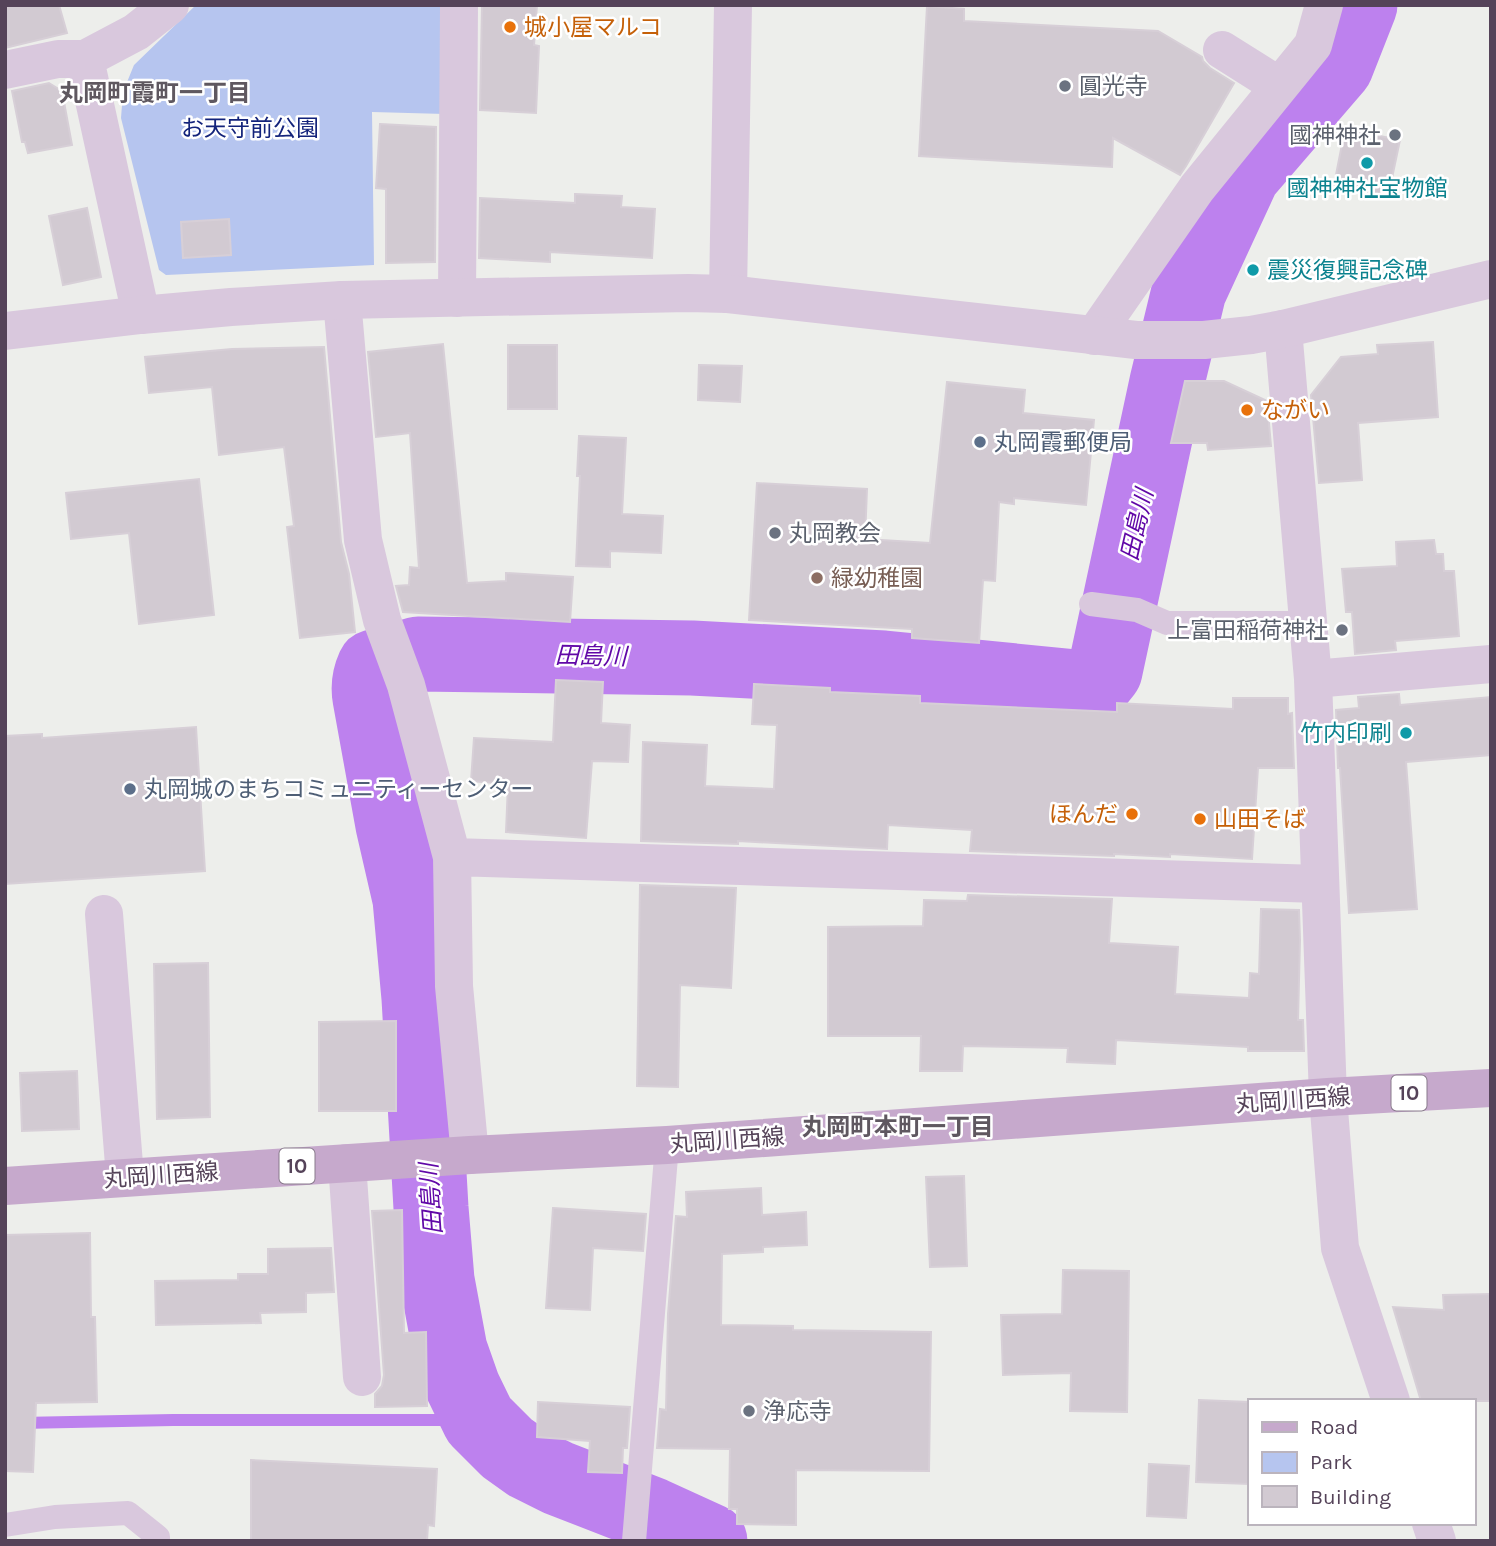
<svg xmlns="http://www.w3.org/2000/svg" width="1496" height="1546" viewBox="0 0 1496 1546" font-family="Karla,'Noto Sans JP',sans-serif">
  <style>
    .green { fill: #b6c5ef }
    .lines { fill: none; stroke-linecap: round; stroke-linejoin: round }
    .stream { stroke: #bd81ee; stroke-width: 12 }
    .river { stroke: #bd81ee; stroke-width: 75 }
    .building { fill: #d2cad2; stroke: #d7cfd7; stroke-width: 2 }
    .service { stroke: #d9c8dd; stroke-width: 24 }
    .minor { stroke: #d9c8dd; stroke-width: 38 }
    .tertiary { stroke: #d9c8dd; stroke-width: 38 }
    .primary { stroke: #c6a9cc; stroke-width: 38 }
    .food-dot { fill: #e8710a; stroke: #fff; stroke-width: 2.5 }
    .worship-dot { fill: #6b7280; stroke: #fff; stroke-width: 2.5 }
    .culture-dot { fill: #0f9aa8; stroke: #fff; stroke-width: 2.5 }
    .service-dot { fill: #5c6f8a; stroke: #fff; stroke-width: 2.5 }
    .education-dot { fill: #8d6e63; stroke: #fff; stroke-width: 2.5 }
    .labels { text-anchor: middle; stroke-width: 5; stroke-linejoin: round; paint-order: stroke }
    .shield { fill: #fff; stroke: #887b8b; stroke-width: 2 }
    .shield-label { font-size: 21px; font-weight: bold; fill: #554359 }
    .food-label { font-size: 23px; fill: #c56008; stroke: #fff; text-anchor: start }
    .worship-label { font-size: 23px; fill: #5b616d; stroke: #fff; text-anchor: start }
    .park-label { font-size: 23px; fill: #13237b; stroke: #fff }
    .culture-label { font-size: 23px; fill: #0d838f; stroke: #fff }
    .service-label { font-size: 23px; fill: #4e5e75; stroke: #fff; text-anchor: start }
    .education-label { font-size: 23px; fill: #785e54; stroke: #fff; text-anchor: start }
    .street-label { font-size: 23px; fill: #554359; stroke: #fff }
    .neighbourhood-label { font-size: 24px; font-weight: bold; fill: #5f5860; stroke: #fff }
    .water-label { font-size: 24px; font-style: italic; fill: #6108a7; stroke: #fff }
  </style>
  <rect width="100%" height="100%" fill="#edeeeb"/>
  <!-- green -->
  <path class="green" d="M196,5h252l-3,109 -73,-2 2,153 -208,10 -7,-5 -38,-152 2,-26 11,-27z"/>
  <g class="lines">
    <!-- stream -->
    <path class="stream" d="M20,1423l153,-3h306"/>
    <!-- river -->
    <path class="river" d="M710,1541l-57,-26 -95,-37 -30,-15 -21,-15 -28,-28 -16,-33 -13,-37 -13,-70 -6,-72 -12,-210 -9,-99 -17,-74 -23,-127c-2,-11 -1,-20 4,-31l44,-13 274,4 192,10 202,20 11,-7 8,-10 62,-289 22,-91 54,-117 93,-108 24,-61"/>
  </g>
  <!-- building -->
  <path class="building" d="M5,5h54l8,28 -62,15z
    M482,5h55l-3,40 5,1 -3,67 -56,-3z
    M927,6l37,3v12l194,10 44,26 1,4 7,7 24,15 -48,83 -6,9 -67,-37 -1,29 -193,-11z
    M49,83l13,8 10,54 -44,8 -3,-11h-3l-10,-51z
    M380,124l56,3 -1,135 -49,1v-74l-10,-1z
    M1345,129l55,11 -12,57 -54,-12z
    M575,194l47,2 -1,11 34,2 -3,49 -102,-6v10l-71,-4 1,-60 95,5z
    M87,208l14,69 -38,8 -14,-69z
    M229,219l2,36 -48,3 -2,-36z
    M1433,342l5,75 -80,6 4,57 -43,3 -8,-88 30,-38 37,-3 -1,-9z
    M443,344l24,239 39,-2v-8l67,4 -3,45 -167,-10 -7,-26 13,-1 1,-18 9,1 -9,-135 -34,4 -8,-85z
    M508,345h49v64h-49z
    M324,347l17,195 8,32 6,58 -55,6 -13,-111 7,-1 -10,-79 -65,8 -7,-68 -63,6 -4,-36 87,-8z
    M699,365l43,1 -2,36 -42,-2z
    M1185,381h39l43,20 4,45 -63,4 -1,-7h-36z
    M947,382l78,8 -2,23 71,7 -8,85 -72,-7v6l-15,-2 -4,79 -12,-1 -4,63 -67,-5v-9l-163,-9 8,-137 110,6 -2,50 65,4z
    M579,436l47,2 -4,76 41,2 -2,37 -51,-2v16l-34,-1 4,-90h-3z
    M199,479l15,136 -75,9 -10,-91 -58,6 -5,-46z
    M1434,540l2,14h7l1,17h10l5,65 -64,5 1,9 -41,4 -3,-42h-6l-4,-43 55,-3 -1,-24z
    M556,680l47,2 -2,41 29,2 -2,37 -36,-1 -6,77 -80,-6 2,-48 -37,-3 3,-43 79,4z
    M754,684l76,4v4l90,4v7l197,9v-9l116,6v-11h55v16l4,-1 2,55h-36l-6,91 -82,-5v3l-56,-3v2l-144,-5 2,-21 -84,-5 -1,24 -149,-8v3l-97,-3 2,-99 64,3 -2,41 69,3 3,-64 -25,-1z
    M1399,694l1,11 91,-8v58l-85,7 11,147 -68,4 -9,-145h-2l-2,-58 23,-2 -1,-11z
    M196,727l9,144 -200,13v-148l37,-2v4z
    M640,885l96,3 -5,100 -51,-3 -2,102 -41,-1z
    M968,895l144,4 -3,44 69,4 -3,47 74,4 1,-25 9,1 2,-65 38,1 1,30 -2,80h5l1,31h-56v-4l-132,-7 -1,24 -48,-2 1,-14 -105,-2 -1,25h-42l1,-35h-93v-109l95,-1 1,-26 43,1z
    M208,963l2,154 -53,2 -3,-155z
    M396,1021v90h-77v-89z
    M77,1071l2,58 -57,2 -2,-58z
    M964,1176l3,90 -37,1 -4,-90z
    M761,1188l1,27 44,-3 1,33 -44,2v5l-41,2 -1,71 72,1v4l138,2 -2,139 -133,-1v55l-59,-1v-15h-8l1,-60 -73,-1 3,-39 6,1 2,-96 8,-98 11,1 -1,-25z
    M553,1208l93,6 -3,37 -50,-3 -3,62 -44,-2z
    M402,1210l2,123 22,-1 1,74 -52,1v-13l7,-8 2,-11 -12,-164z
    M90,1233l1,84h4l2,85 -61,1 -3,69 -28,-1v-236z
    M331,1248l3,44 -28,1v19l-46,1 1,10 -105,2 -1,-44 83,-1v-6h30v-25z
    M1063,1270l66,1 -2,141 -57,-1 1,-38 -68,2 -2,-60 61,-1z
    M1491,1294v107h-70l-28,-94 51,3 -1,-15z
    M1199,1400l50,2v82l-53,-2z
    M538,1402l92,5 -3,41h-4l-1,25 -34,-1 2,-31 -53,-4z
    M251,1460l186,9 -3,57 -6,-1 -1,16h-176z
    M1149,1464l40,2 -3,52 -39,-2z"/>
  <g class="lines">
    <!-- service -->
    <path class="service" d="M1091,604l46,6 30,13h141
      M5,1525l50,-8 73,-4 30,24v4
      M634,1541l33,-396"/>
    <!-- minor -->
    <path class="minor" d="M1222,50l57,36
      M85,59l51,-27 34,-27
      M5,70l53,-11h27l56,256
      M728,294l5,-289
      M457,298l2,-293
      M342,300l21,240 19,80 24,65 46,172 2,129 16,169
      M1283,329l30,350 15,418 12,151 51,153
      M1094,336l103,-148 116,-143 11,-40
      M1313,679l178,-15
      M452,857l867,27
      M104,914l21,263
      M347,1163l15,214
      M1431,1523l6,18"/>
    <!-- tertiary -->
    <path class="tertiary" d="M5,331l136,-16 90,-8 111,-7 346,-7 40,1 408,46h68l47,-5 32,-6 208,-50"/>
    <!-- primary -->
    <path class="primary" d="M5,1186l465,-31 197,-10 661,-48 163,-9"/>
  </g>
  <!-- markers -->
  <g class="food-dot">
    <circle cx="510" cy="27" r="7"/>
    <circle cx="1247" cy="410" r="7"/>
    <circle cx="1132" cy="814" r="7"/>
    <circle cx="1200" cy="819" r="7"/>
  </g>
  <g class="worship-dot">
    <circle cx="1065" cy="86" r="7"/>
    <circle cx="1395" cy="135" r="7"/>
    <circle cx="775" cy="533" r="7"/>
    <circle cx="1342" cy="630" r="7"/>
    <circle cx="749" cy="1411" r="7"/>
  </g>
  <g class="culture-dot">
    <circle cx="1367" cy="163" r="7"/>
    <circle cx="1253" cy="270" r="7"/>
    <circle cx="1406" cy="733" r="7"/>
  </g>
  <g class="service-dot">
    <circle cx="980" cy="442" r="7"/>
    <circle cx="130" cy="789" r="7"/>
  </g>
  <circle class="education-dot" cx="817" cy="578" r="7"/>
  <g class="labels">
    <!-- shield labels -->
    <g class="shield">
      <rect x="1391.5" y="1075.5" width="35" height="35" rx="5"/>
      <rect x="279.5" y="1148.5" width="35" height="35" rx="5"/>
    </g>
    <g class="shield-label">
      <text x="1409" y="1100">10</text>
      <text x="297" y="1173">10</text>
    </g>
    <!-- food labels -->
    <g class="food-label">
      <text x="524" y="35">城小屋マルコ</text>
      <text x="1261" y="418">ながい</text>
      <text x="1118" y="822" text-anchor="end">ほんだ</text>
      <text x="1214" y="827">山田そば</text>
    </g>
    <!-- worship labels -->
    <g class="worship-label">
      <text x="1079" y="94">圓光寺</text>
      <text x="1381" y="143" text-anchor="end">國神神社</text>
      <text x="789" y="541">丸岡教会</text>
      <text x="1328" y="638" text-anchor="end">上富田稲荷神社</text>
      <text x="763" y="1419">浄応寺</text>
    </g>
    <!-- park labels -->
    <g class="park-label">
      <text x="250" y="136">お天守前公園</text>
    </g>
    <!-- culture labels -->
    <g class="culture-label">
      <text x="1367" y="196">國神神社宝物館</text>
      <text x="1267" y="278" text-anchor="start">震災復興記念碑</text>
      <text x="1392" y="741" text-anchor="end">竹内印刷</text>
    </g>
    <!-- service labels -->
    <g class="service-label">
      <text x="994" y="450">丸岡霞郵便局</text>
      <text x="144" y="797">丸岡城のまちコミュニティーセンター</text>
    </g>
    <!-- education labels -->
    <g class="education-label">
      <text x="831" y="586">緑幼稚園</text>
    </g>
    <!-- street labels -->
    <g class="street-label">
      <text transform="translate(1293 1100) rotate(-4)" y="8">丸岡川西線</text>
      <text transform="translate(727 1140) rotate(-4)" y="8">丸岡川西線</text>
      <text transform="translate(161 1175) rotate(-4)" y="8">丸岡川西線</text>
    </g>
    <!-- neighbourhood labels -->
    <g class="neighbourhood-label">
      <text x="155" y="101">丸岡町霞町一丁目</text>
      <text x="898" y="1135">丸岡町本町一丁目</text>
    </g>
    <!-- water labels -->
    <g class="water-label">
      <text transform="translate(1137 525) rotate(-77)" y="8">田島川</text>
      <text transform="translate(591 656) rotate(1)" y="8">田島川</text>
      <text transform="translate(431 1199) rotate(-94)" y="8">田島川</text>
    </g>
  </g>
  <!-- border -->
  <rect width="1496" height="1546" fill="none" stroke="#554359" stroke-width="14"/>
  <!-- legend -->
  <rect x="1248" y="1399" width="228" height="126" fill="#ffffff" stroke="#bbb4bd" stroke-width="2"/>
  <rect x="1262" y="1422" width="35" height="10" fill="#c6a9cc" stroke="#bbb4bd" stroke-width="2"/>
  <text x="1310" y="1434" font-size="21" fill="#554359">Road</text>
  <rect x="1262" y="1452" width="35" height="21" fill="#b6c5ef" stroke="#bbb4bd" stroke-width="2"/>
  <text x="1310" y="1469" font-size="21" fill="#554359">Park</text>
  <rect x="1262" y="1486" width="35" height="21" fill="#d2cad2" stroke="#bbb4bd" stroke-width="2"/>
  <text x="1310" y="1504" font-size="21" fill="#554359">Building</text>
</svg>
